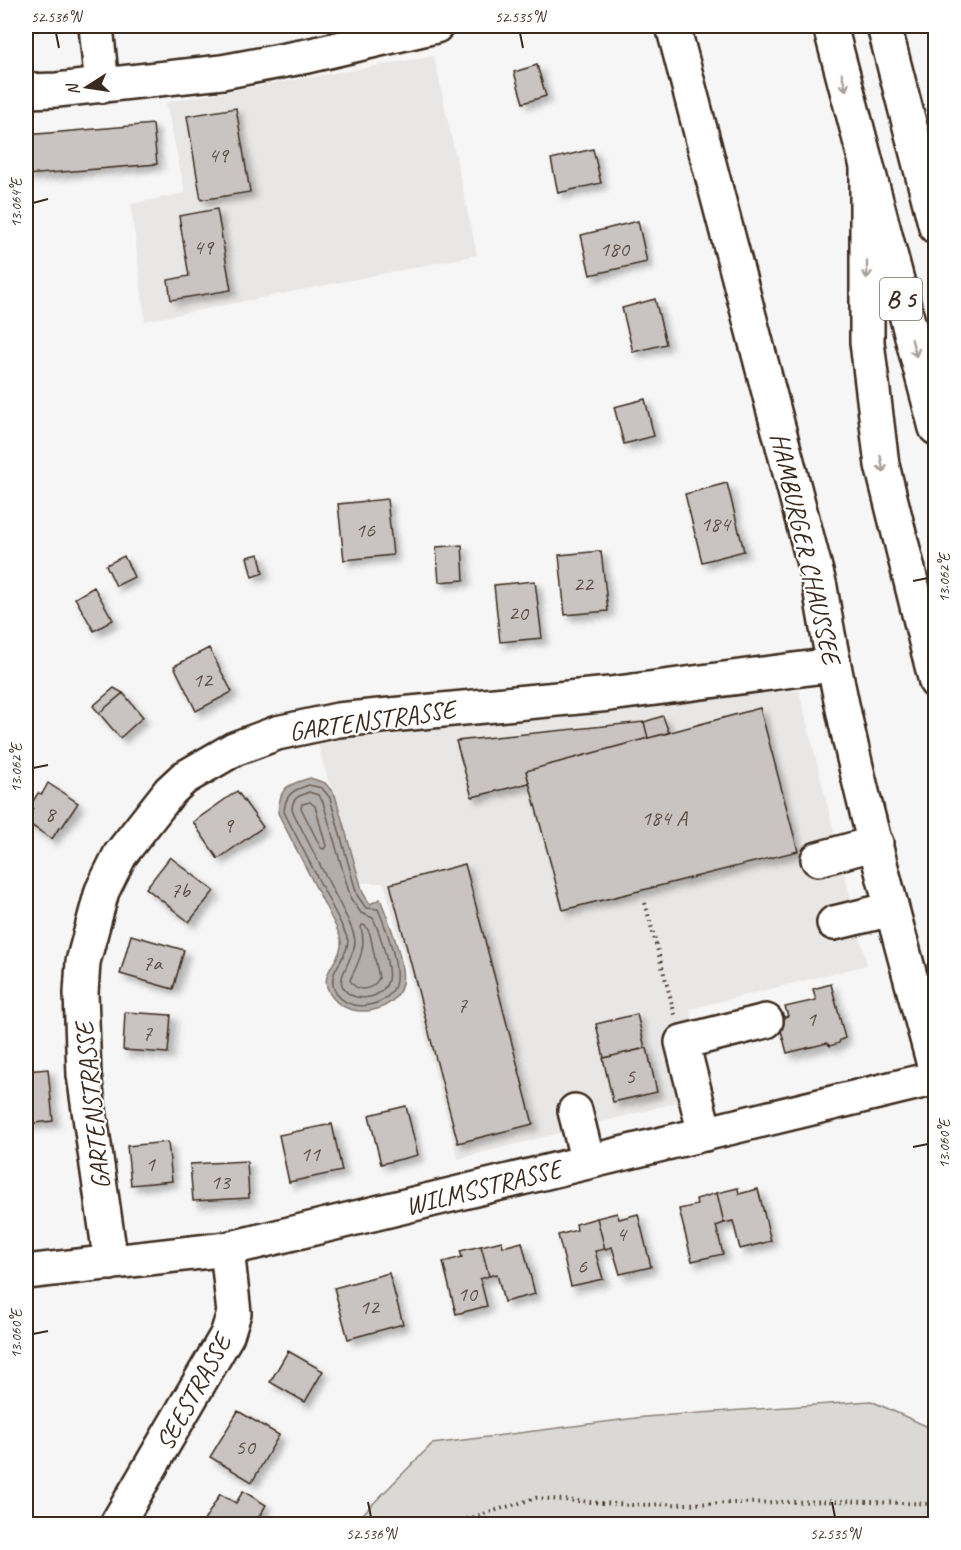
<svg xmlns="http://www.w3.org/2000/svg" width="961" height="1550" viewBox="0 0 961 1550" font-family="Caveat,sans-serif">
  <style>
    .built { fill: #e9e7e6 }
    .green { fill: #dbd9d6; stroke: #8b827a; stroke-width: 1.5 }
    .water { fill: #b4aeaa; stroke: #847972; stroke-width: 1.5 }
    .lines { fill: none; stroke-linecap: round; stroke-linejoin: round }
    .shore { stroke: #6b5f56; stroke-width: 1.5 }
    .building { fill: #c9c3c1; stroke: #3b2a1e; stroke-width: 1.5; filter: url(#shadow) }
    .minor-casing { stroke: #3b2a1e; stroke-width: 38 }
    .highway-casing { stroke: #3b2a1e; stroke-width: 38 }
    .path { stroke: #3b2a1e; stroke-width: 4; stroke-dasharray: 1.5 4.5; stroke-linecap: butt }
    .minor { stroke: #fff; stroke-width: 33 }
    .highway { stroke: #fff; stroke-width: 33 }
    .oneway { stroke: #a79f9a }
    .ticks { fill: none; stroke: #3b2a1e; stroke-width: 2 }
    .labels { text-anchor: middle; stroke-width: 4.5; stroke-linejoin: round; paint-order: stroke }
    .number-label { font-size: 22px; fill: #5e5047 }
    .shield { fill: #fff; stroke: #766a62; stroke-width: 1.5 }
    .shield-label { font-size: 24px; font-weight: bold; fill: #3b2a1e }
    .street-label { font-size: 26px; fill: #3b2a1e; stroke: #fff }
    .neatline { fill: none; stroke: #3b2a1e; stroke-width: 2 }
    .ticks-label { font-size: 15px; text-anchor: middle; fill: #3b2a1e }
  </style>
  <defs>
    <filter id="shadow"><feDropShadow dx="5.5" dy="5.5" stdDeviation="3" flood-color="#0004"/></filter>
  </defs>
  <rect width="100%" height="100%" fill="#f7f6f6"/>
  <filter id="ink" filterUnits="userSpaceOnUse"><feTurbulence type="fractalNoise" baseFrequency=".0167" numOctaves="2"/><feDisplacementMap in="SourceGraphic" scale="12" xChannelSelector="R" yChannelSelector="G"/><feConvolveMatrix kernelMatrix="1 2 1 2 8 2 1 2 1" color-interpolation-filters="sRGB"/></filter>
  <g filter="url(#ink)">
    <!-- built -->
    <path class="built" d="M434,56l43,199 -332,66 -14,-117 54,-11 -19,-91z
      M799,690l68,275 -177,44 21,85 -253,65 -74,-276h-27l-40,-142z"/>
    <!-- green -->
    <path class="green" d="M871,1401l64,29v94h-582l79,-80 212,-27z"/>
    <!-- water -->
    <path class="water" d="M310,778l15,5 10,12 28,98 7,11 10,-5c8,20 26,64 22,85 -7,33 -64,38 -75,3 -5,-17 17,-30 14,-47 -1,-4 -3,-9 -5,-13l-58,-114c2,-27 8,-27 32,-35z"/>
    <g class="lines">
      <!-- shore -->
      <path class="shore" d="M309,785l13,3 8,10 27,97 9,13 12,1c8,19 20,52 18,72 -4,29 -56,35 -63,4 -3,-16 15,-28 15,-44 -1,-5 -5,-12 -7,-17l-57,-112c1,-18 9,-22 25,-27z
        M309,792l9,3 5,7 28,97 10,14 12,5c6,13 18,48 15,62 -4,20 -38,25 -46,5 -4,-9 13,-30 13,-43 0,-7 -4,-15 -7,-22l-56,-110c0,-12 6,-14 17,-18z
        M310,802l5,4 11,40 -2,3 -3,-1 -20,-40 1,-4z
        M362,925l4,1 4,8 9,44c-6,12 -22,16 -29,2 8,-17 17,-32 11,-52z"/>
    </g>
    <!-- building -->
    <path class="building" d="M537,65l9,31 -23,7 -9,-31z
      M236,108l14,84 -49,8 -14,-84z
      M153,124l4,40 -131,11v-40z
      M593,149l8,34 -43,10 -7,-34z
      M217,209l14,81 -60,10 -3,-20 21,-4 -10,-60z
      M638,221l9,41 -57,13 -9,-40z
      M655,299l11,45 -33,8 -11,-44z
      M645,399l9,37 -30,8 -10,-37z
      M727,483l17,68 -42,11 -17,-68z
      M387,499l6,56 -49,5 -6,-56z
      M462,545l2,35 -25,2 -3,-35z
      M601,551l7,60 -43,4 -6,-60z
      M259,554l4,19 -11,4 -5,-20z
      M124,556l10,21 -18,9 -10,-21z
      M535,581l7,57 -42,4 -6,-57z
      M94,587l19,33 -19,11 -19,-33z
      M209,648l23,44 -36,19 -22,-45z
      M114,688l9,5 -24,20 -6,-7z
      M123,693l20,24 -23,21 -21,-25z
      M760,708l38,143 -235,59 -37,-139z
      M663,716l6,17 -21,5 -4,-16z
      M644,722l4,16 -122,33 3,12 -57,14 -16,-56z
      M48,783l30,20 -16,24 -3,1 -7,11 -26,-17 7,-14 -2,-4 7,-11 4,1z
      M237,791l26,36 -45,32 -25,-37z
      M170,857l44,34 -25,31 -43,-34z
      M465,864l68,260 -75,19 -68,-259z
      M131,935l53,15 -11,39 -53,-15z
      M831,984l14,54 -5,2 -1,3 -9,3 -3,-3 -40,10 -9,-34 10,-3 -3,-9 31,-7 -3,-11z
      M125,1012l46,3 -3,38 -45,-3z
      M637,1014l8,34 -41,10 -8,-34z
      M647,1048l10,44 -44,10 -10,-44z
      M48,1069l5,52 -27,3v-53z
      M406,1106l12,49 -37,9 -12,-49z
      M332,1124l10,47 -53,11 -10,-47z
      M168,1142l4,39 -41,4 -4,-39z
      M247,1161l2,37 -56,3 -3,-37z
      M738,1188l1,6 19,-5 13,52 -31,8 -7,-28 -9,2 -7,-30z
      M717,1193l7,30 -8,3 7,28 -31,7 -13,-52 18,-4 -1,-6z
      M617,1213l2,6 19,-5 13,53 -31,7 -8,-27 -7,2 -8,-31z
      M597,1218l8,31 -10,2 8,28 -32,7 -13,-51 19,-5 -1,-6z
      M502,1241l1,6 19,-5 13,52 -31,8 -7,-28 -8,2 -8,-30z
      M481,1246l8,30 -9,3 7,27 -31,8 -13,-52 19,-5 -2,-6z
      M389,1273l14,51 -55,15 -14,-51z
      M288,1351l35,20 -18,31 -35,-20z
      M238,1411l41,24 -27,47 -42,-25z
      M243,1491l23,14 -11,19h-53l18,-30 16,9z"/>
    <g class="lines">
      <!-- minor casing -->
      <g class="minor-casing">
        <path id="minor" d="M96,26l6,60
          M673,26l147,561c26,164 73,325 116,485
          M26,91l31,-1 165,-18 85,-16 129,-30
          M818,859l58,-16
          M834,923l58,-14
          M575,1111l13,51
          M705,1134l-23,-92 84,-21
          M111,1263l-27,-188 -3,-82 2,-31 19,-71 18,-36 50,-64 14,-13 50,-29 43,-16 61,-13 272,-26 222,-29
          M26,1272l201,-23 709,-171
          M117,1524l110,-189 7,-22 -7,-64"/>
      </g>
      <!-- highway casing -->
      <g class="highway-casing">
        <path id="highway" d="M830,26l106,402
          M884,26l52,201
          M867,170v172l15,123 54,217"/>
      </g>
      <!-- path -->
      <path class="path" d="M645,903l30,112
        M456,1524l5,-3 75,-23 95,7 207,-4 98,3"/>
      <!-- minor -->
      <use href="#minor" class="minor"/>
      <!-- highway -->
      <use href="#highway" class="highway"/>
    </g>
    <!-- one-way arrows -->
    <defs><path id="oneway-shaft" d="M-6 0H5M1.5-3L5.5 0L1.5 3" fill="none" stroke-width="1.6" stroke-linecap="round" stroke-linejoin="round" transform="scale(1.5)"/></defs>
    <g class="oneway">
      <use href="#oneway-shaft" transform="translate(844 82) rotate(76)"/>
      <use href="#oneway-shaft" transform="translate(867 270) rotate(90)"/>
      <use href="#oneway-shaft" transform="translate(914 348) rotate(75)"/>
      <use href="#oneway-shaft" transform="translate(882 464) rotate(80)"/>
    </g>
  </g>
  <!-- ticks -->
  <path class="ticks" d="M56,33l3,15M520,33l3,15M33,203l15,-4M913,581l15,-3M33,768l15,-3M913,1147l15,-3M33,1334l15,-3M368,1502l3,15M832,1502l3,15"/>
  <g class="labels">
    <!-- number labels -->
    <g class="number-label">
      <text x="218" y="162">49</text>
      <text x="203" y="254">49</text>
      <text x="614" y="256">180</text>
      <text x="715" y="531">184</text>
      <text x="365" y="537">16</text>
      <text x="583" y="591">22</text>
      <text x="518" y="620">20</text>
      <text x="202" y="687">12</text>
      <text x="50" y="821">8</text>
      <text x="664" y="825">184 A</text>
      <text x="228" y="832">9</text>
      <text x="180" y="897">7b</text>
      <text x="152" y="970">7a</text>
      <text x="462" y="1012">7</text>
      <text x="811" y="1026">1</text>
      <text x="147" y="1040">7</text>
      <text x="630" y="1083">5</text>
      <text x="310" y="1161">11</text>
      <text x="150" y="1171">1</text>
      <text x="220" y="1189">13</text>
      <text x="621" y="1241">4</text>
      <text x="582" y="1273">6</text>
      <text x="467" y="1301">10</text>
      <text x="369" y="1314">12</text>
      <text x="245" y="1454">50</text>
    </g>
    <!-- shield labels -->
    <rect class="shield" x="880" y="278" width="42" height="42" rx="4.5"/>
    <g class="shield-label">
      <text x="901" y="307">B 5</text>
    </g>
    <!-- street labels -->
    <g class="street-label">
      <text transform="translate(806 548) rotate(77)" y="9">HAMBURGER CHAUSSEE</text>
      <text transform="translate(372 720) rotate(-8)" y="9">GARTENSTRASSE</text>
      <text transform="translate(92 1106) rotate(-96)" y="9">GARTENSTRASSE</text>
      <text transform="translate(483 1187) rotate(-14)" y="9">WILMSSTRASSE</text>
      <text transform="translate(193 1392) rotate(-61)" y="9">SEESTRASSE</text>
    </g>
  </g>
  <!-- margin -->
  <rect width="961" height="1550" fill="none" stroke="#fff" stroke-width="66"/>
  <!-- north arrow -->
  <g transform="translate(87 87) rotate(258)" stroke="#ffffff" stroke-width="4.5" paint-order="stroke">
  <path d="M0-4.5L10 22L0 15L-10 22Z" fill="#3b2a1e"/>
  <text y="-9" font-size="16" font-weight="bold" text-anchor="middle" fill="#3b2a1e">N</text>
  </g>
  <rect x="33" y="33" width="895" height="1484" class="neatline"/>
  <g class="ticks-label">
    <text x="56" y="22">52.536°N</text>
    <text x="520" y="22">52.535°N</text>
    <text transform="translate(16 203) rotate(-90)" y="5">13.064°E</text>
    <text transform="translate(944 578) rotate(-90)" y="5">13.062°E</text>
    <text transform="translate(16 768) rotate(-90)" y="5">13.062°E</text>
    <text transform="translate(944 1144) rotate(-90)" y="5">13.060°E</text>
    <text transform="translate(16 1334) rotate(-90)" y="5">13.060°E</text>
    <text x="371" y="1539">52.536°N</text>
    <text x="835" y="1539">52.535°N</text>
  </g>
</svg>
